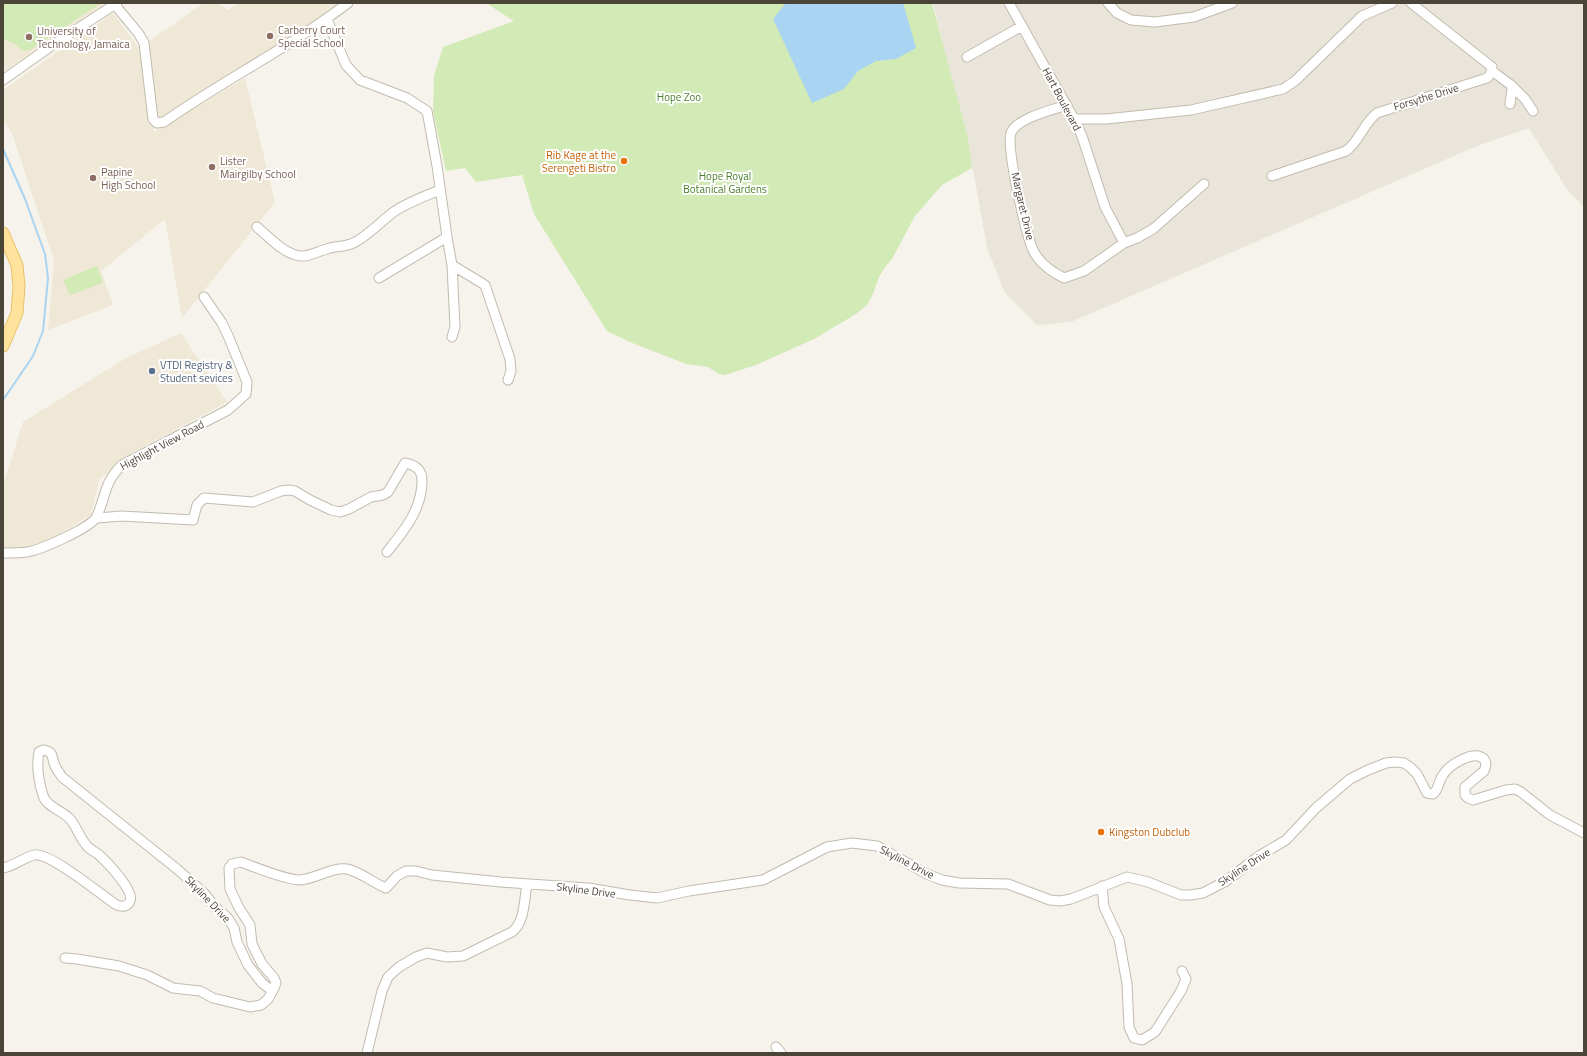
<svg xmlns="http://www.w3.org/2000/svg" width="1587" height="1056" viewBox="0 0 1587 1056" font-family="'Titillium Web',sans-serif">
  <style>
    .residential { fill: #eae5da }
    .education { fill: #efe8d6 }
    .green { fill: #d2eab5 }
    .water { fill: #a9d4f2 }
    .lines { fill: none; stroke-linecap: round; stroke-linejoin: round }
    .stream { stroke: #a9d4f2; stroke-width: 2 }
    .minor-casing { stroke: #c2bbae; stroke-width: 11 }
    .major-casing { stroke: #e6c16a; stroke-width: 13 }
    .minor { stroke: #fff; stroke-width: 9 }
    .major { stroke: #ffe39c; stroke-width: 11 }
    .education-dot { fill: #8d6e63; stroke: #fff; stroke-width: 1.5 }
    .food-dot { fill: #e8710a; stroke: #fff; stroke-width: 1.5 }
    .service-dot { fill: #5c6f8a; stroke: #fff; stroke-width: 1.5 }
    .labels { text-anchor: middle; stroke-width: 4; stroke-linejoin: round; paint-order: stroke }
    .education-label { font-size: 11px; fill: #785e54; stroke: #fff; text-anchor: start }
    .park-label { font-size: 11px; fill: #4a7f2a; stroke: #fff }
    .street-label { font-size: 11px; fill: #4b4439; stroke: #fff }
    .food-label { font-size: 11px; fill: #c56008; stroke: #fff; text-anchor: end }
    .service-label { font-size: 11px; fill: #4e5e75; stroke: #fff; text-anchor: start }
  </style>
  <rect width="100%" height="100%" fill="#f6f3ec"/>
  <!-- residential -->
  <path class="residential" d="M933,3h651v204l-16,-16 -39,-63 -52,18 -406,176 -34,3 -32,-32 -18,-45 -14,-79z"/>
  <!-- education -->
  <path class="education" d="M3,3h103l-103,69z
    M204,3h14l10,7 10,-7h104l-167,111 -22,5 -5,-77z
    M113,13l26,35 6,19 9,65 91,-54 30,124 -93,116 -17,-99 -64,52 12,34 -65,25 6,-69 -41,-125 -10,-17v-29z
    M181,333l46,69 -106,57 -22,21 -8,35 -30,18 -18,9 -14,4 -26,3v-64l20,-63 103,-64z"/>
  <!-- green -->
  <path class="green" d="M3,3h98l-71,47 -7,1 -10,-8 -10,-4z
    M486,3h446l36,135 4,30 -30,17 -27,31 -23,43 -7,8 -6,10 -6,17 -6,11 -11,9 -42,25 -58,26 -31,10 -6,-1 -11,-7 -22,-3 -56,-22 -23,-11 -73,-117 -12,-39 -46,7 -11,-14 -19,3 -13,-59 1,-36 9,-29 71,-26z
    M97,266l6,17 -33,12 -7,-15z"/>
  <!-- water -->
  <path class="water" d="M786,3h117l13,45 -20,11 -20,2 -18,10 -14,18 -32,14 -39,-84z"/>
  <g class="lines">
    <!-- stream -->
    <path class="stream" d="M3,149l22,50 20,55 3,24 -5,53 -10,25 -30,44"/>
    <!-- minor casing -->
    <g class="minor-casing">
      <path id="minor" d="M1009,3l65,116 8,17 23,71 19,36
        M1108,3l9,10 14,7 24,2 39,-5 38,-14
        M115,5l24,29 5,9 9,76 4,4 7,-1c60,-42 126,-75 184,-119
        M327,19l19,46 14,15 47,18 20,13 10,55 10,71 5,28 3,62 -3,10
        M967,57l55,-31
        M1492,71l19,14 1,4 -2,15
        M3,80l51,-36 63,-41
        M1511,85l14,14 8,12
        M1067,105c-15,5 -50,13 -56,28 -5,15 15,101 22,117 6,13 19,22 31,28l20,-7 40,-28 13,-5 16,-9 51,-45
        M1074,119h32l85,-9 92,-21 12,-8 67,-65 30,-13
        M1272,176l74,-25c13,-9 17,-27 31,-38l110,-35c3,-3 5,-6 5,-11l-81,-64
        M257,227c12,10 27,27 43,29 10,1 18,-5 27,-7 7,-3 16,-2 24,-5 14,-5 31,-24 44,-33 14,-9 30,-15 45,-21
        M452,265l33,20 25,74 1,12 -3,9
        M379,278l68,-41
        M97,518l25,-2 71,4 4,-15 7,-7 49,4 28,-11 8,-1 6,1 15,9 21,10 9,2 9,-3 22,-12 12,-2 5,-3 17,-29c11,2 17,7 17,18 0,28 -18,50 -35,71
        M3,553c8,0 16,0 24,-1 13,-2 66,-25 70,-36 9,-20 7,-34 25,-51l106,-55 18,-16 1,-12 -18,-44 -7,-15 -18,-26
        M3,868c11,-2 22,-11 31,-13 16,-3 66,39 81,49 5,3 12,4 15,-3 5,-10 -24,-40 -32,-47 -3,-2 -7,-4 -10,-7 -8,-8 -11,-20 -18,-28 -7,-8 -21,-11 -26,-21 -5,-13 -8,-32 -5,-46l4,-2c12,2 8,7 12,16 2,4 5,8 7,11l115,92 27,24 12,15 11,9 4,6 3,5 3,14 11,23 14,18 8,6 4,-1 2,-5 -2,-5 -12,-14 -10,-20 -2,-19 -11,-17 -9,-19 -1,-21 3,-4 9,-2c13,5 45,18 59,18 15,-1 32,-13 47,-11 14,3 26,14 39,19l11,-12 9,-5h10l16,4 69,7 87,6 42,7 27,3 32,-7 74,-11 64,-33 25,-4 25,3 50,28 15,6 17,3 49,1 42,16 10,1 11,-2 56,-22 21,5 33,13h9l13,-2 23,-12 33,-25 27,-16 30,-32 34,-29 18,-9 18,-7 9,-1 9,1 6,4 7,7 10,19 6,1c6,-4 5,-13 10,-19 6,-10 31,-26 41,-16 3,4 2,8 0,12l-19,16v8l3,3 5,2 33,-10 9,-1 6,3 29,23 34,18
        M1102,886l2,21 15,32 8,45 2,43 5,11 8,2 13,-8 26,-41 5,-12 -4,-8
        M65,958l12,1 42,7 28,9 26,13 27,3 13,7 37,9 11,-2 7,-6 6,-11
        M776,1047l5,6
        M367,1053l15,-62 6,-14 11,-10 17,-10 11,-4 20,4 16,-1 49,-24c13,-10 12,-32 15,-48"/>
    </g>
    <!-- major casing -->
    <g class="major-casing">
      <path id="major" d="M3,233l14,32 2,21 -2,27 -14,33"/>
    </g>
    <!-- minor -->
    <use href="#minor" class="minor"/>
    <!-- major -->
    <use href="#major" class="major"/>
  </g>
  <!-- markers -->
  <g class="education-dot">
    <circle cx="270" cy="36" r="4"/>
    <circle cx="29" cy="37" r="4"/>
    <circle cx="212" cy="167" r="4"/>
    <circle cx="93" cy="178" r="4"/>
  </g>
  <g class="food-dot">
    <circle cx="624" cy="161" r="4"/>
    <circle cx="1101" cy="832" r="4"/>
  </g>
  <circle class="service-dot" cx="152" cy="371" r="4"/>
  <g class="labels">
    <!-- education labels -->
    <g class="education-label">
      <text x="278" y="34">Carberry Court<tspan x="278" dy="13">Special School</tspan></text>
      <text x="37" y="35">University of<tspan x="37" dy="13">Technology, Jamaica</tspan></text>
      <text x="220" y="165">Lister<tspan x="220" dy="13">Mairgilby School</tspan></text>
      <text x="101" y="176">Papine<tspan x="101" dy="13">High School</tspan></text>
    </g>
    <!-- park labels -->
    <g class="park-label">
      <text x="679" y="101">Hope Zoo</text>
      <text x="725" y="180">Hope Royal<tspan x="725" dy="13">Botanical Gardens</tspan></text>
    </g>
    <!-- street labels -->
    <g class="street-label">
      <text transform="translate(1426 97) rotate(-17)" y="4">Forsythe Drive</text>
      <text transform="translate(1062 99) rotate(62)" y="4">Hart Boulevard</text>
      <text transform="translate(1023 206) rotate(77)" y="4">Margaret Drive</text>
      <text transform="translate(162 445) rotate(-28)" y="4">Highlight View Road</text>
      <text transform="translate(907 862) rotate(27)" y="4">Skyline Drive</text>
      <text transform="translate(1244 867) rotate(-33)" y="4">Skyline Drive</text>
      <text transform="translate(586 890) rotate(7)" y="4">Skyline Drive</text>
      <text transform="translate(208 899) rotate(46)" y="4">Skyline Drive</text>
    </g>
    <!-- food labels -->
    <g class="food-label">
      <text x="616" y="159">Rib Kage at the<tspan x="616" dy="13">Serengeti Bistro</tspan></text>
      <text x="1109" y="836" text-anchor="start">Kingston Dubclub</text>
    </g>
    <!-- service labels -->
    <g class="service-label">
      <text x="160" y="369">VTDI Registry &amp;<tspan x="160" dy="13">Student sevices</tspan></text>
    </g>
  </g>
  <!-- border -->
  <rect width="1587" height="1056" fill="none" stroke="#4b4439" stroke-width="8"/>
</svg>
